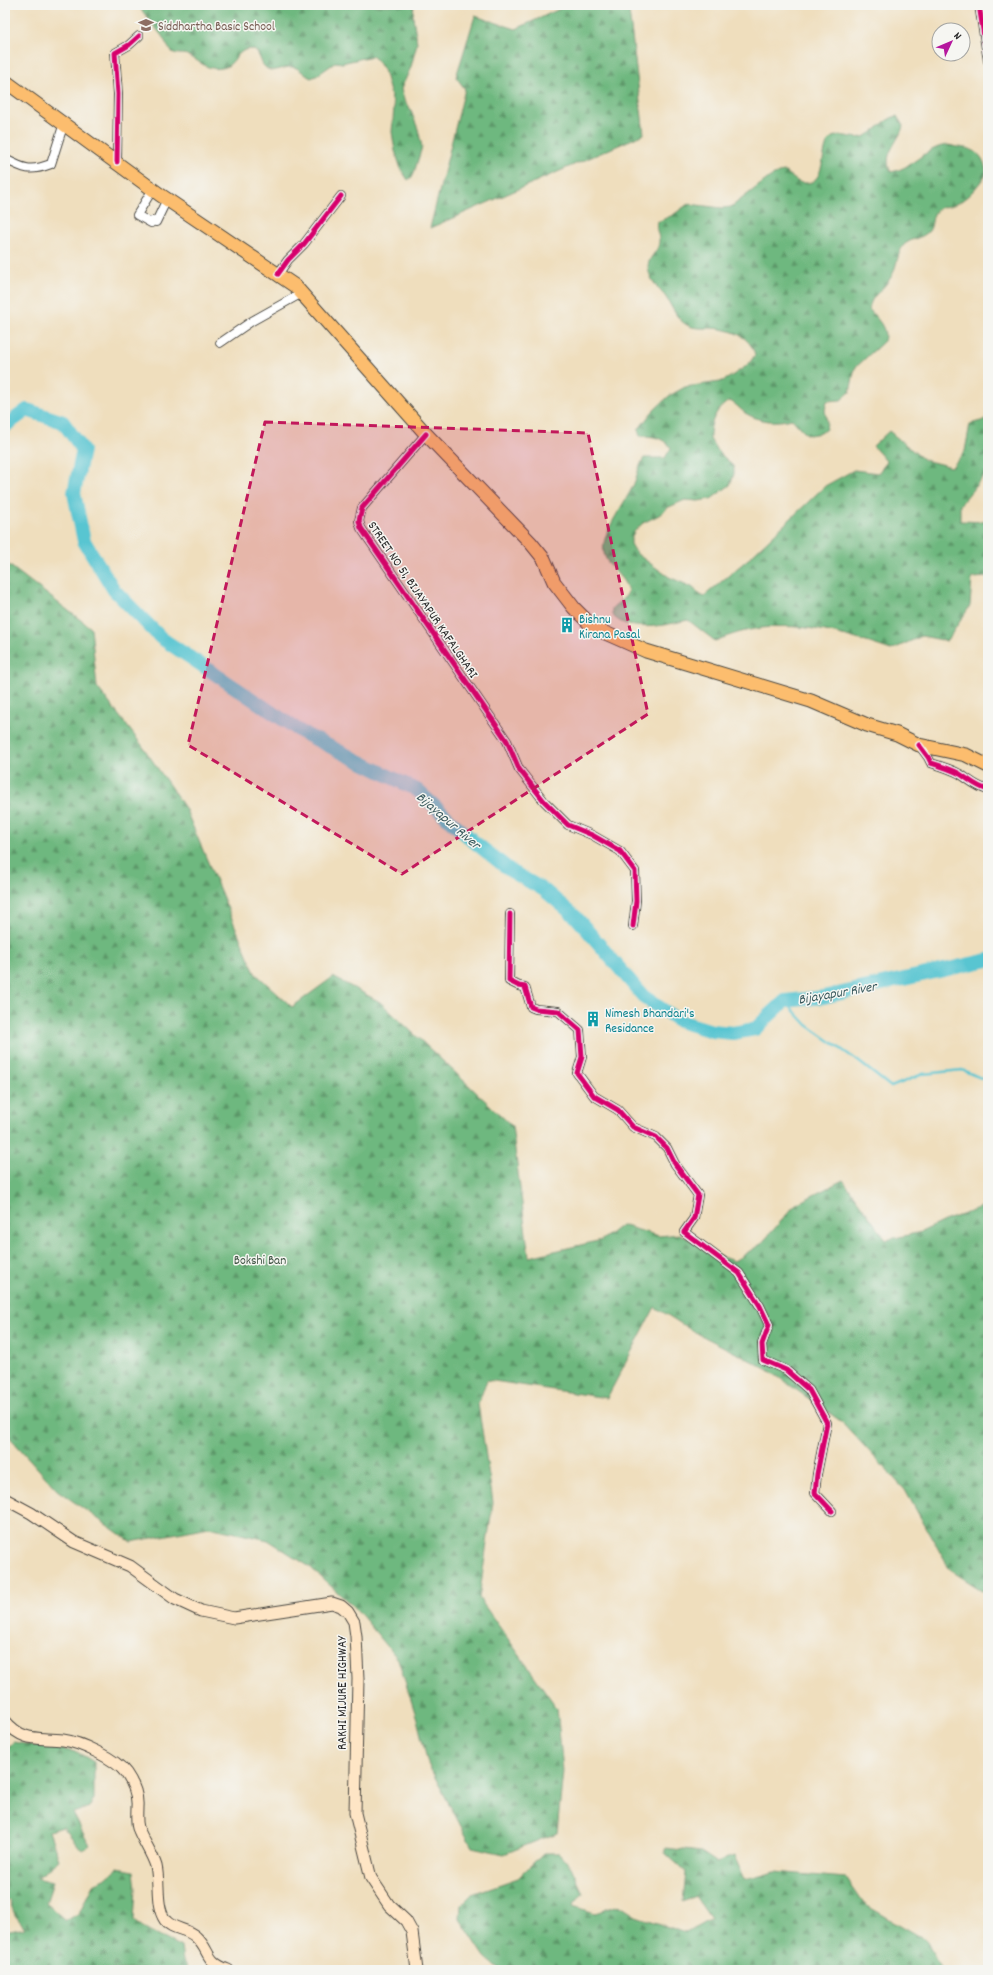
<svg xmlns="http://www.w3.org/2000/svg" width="993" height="1975" viewBox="0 0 993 1975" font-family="Dekko,sans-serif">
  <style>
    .forest { fill: url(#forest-firs); stroke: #4c7255 }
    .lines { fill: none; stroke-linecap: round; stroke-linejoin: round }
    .stream { stroke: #59c5d1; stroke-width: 2.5 }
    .river { stroke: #59c5d1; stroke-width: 14 }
    .minor-casing { stroke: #484641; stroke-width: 10 }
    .secondary-casing { stroke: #484641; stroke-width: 13 }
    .primary-casing { stroke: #484641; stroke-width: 15 }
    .minor { stroke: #fff; stroke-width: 8 }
    .secondary { stroke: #fee5c5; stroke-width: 11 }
    .primary { stroke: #fcbd6e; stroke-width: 13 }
    .cycleway-casing { stroke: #f6f6f2; stroke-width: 8 }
    .cycleway { stroke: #d6006c; stroke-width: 5 }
    .marked { fill: #c2185b; fill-opacity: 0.2; stroke: #c2185b; stroke-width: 3; stroke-dasharray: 8 5; stroke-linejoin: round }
    .labels { text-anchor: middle; stroke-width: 3; stroke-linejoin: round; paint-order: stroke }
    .education-label { font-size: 13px; fill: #785e54; stroke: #f6f6f2; text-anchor: start }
    .street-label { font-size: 13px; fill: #2b2b2b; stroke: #f6f6f2 }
    .culture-label { font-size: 13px; fill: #0d838f; stroke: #f6f6f2; text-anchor: start }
    .park-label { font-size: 13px; fill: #425646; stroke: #f6f6f2 }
    .water-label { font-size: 14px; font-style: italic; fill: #39595d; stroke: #f6f6f2 }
  </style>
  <defs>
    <pattern id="forest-firs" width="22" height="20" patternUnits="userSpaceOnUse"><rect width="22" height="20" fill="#6eb87f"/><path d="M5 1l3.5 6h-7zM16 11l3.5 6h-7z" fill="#5b9668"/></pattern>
  </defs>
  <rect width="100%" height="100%" fill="#f6f6f2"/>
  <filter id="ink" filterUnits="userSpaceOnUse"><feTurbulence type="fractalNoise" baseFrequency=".025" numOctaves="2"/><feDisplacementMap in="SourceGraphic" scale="8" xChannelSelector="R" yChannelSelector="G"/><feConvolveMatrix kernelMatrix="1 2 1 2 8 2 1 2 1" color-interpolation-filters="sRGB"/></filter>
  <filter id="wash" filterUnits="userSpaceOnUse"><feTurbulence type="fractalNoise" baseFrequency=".012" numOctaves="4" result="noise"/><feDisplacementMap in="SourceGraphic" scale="16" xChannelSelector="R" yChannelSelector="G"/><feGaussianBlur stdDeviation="0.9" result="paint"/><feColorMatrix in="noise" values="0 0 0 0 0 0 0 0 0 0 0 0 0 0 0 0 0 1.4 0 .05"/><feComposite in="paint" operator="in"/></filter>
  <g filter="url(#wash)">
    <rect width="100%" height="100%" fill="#efdebd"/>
    <!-- forest -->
    <path class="forest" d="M137,5h277l-1,11 4,27 -6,24 -10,22 3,11 7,11 7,18 4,18 -9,29 -5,4 -7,-11 -6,-18 -3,-19 2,-25 -10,-37 -7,-10 -5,-4 -30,7 -6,-1 -20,14 -5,2c-7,-3 -11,-10 -18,-11 -10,-1 -18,7 -27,1 -7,-5 -5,-19 -17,-19 -13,1 -15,18 -27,19 -14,3 -21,-6 -33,-12 -4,-3 -10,-1 -15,-3 -6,-3 -8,-11 -12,-17 -8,-10 -16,-21 -25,-31z
      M568,5h48l13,6 15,123 -214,94 35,-139 -9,-12 19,-61 41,13z
      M897,116l6,10c-4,16 -22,29 -12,46 19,-2 35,-25 56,-27 4,0 8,2 12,2 5,1 10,1 15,4 8,4 12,14 12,23 -8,12 -19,26 -33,31 -6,2 -12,1 -17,6 -5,6 -3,14 -7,20 -7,8 -19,7 -26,15 -7,10 -6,24 -14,34 -7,11 -18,15 -20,29 8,10 19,19 15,32l-29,27 -5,24 -9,8 -14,1 -2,9 2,12 -1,7 -5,4 -12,2 -5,-3 -12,-13c-17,4 -31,3 -47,-6 -5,-4 -9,-9 -15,-12 -14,6 -21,23 -20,38l6,10 18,18v7l-4,11 -19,14 -13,2 -13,-1 -16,7 -10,8 -16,8 -9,9 -3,6v6l6,10 32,23 23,10 11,10 44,-37 78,-74 29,-16 24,3 9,-11 -14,-16 16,-15 35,29 28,7 13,-16 5,-27 18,-5v55l-5,3 -23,28v16l28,1v55l-16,1 -2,28 -23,35 -25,-5 -31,14c-63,-21 -112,-36 -176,-9l-27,-21c-22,5 -59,14 -76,-5v-7l14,-12 2,-5c-4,-16 -21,-23 -24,-38 -5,-19 25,-54 31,-72 3,-9 4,-15 9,-23h21l6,-10c-8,-11 -19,-12 -31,-12l-2,-6 14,-18 17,-16 16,-9 35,-5 7,-3 21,-14 7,-10c-5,-20 -25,-26 -44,-27 -9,0 -16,1 -24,-3 -11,-6 -15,-19 -22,-29 -7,-8 -16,-17 -17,-29 0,-10 10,-15 11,-24 1,-7 -4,-13 -2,-21l16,-7 15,-11 34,4 9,-1 39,-30 13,-6c8,3 12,12 21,12 23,2 16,-35 26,-44 10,-8 22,1 33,-2 13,-4 20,-18 34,-21z
      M5,562l86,66 6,59 44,57 44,64 70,165 37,34 41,-30 47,25 132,124 17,131 73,-17 19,-15 38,11 21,-2 36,21 18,6 27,-17 35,-40 47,-24 43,60 35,-8 23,-11 43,-15 1,388 -38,-24 -45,-80 -63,-68 -75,-53 -76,-39 -36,-23 -48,91 -120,-18 -9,24 15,98 -14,96 78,110 6,63 -6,62 -53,21 -32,-7 -44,-83 -11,-45 -19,-60 -40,-48 -48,-44 -42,-27 -59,-13 -78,15 -74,-52 -52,-58z
      M13,1742l64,10 17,10v38l-5,7 -16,6 16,32 -7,5 -19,-23 -14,4 10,29 -22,18 16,4 -7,21 20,18 13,-8 14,-29 12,-5 13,-11 16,3 2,18 -2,31c14,13 31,18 47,27l2,14 5,9h-183v-38l20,-4 -10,-13 -6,-15 -4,3v-151z
      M665,1848l36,4 15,10 18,-6 11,24 30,-8 71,6 18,26 62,36 15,30h-441l-15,-13 -25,-38 1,-14 11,-11 46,-16 25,-25h16l12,14 12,26 -10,13 22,7 24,-8 17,11 50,17 25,-14 -16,-23 -12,6 3,-30 -21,-19z"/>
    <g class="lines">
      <!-- stream -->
      <path class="stream" d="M785,1001l22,24 51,36 33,26 32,-13 39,-4 26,11"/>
      <!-- river -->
      <path class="river" d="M5,426l22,-16 36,12 20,28 -9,43 10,48 30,49 47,48 142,95 114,57 56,51 38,30 33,19 32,27 67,79 36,25 33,10 21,2 22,-4 30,-28 39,-4 164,-37"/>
    </g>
  </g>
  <g filter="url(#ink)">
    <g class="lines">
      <!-- minor casing -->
      <g class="minor-casing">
        <path id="minor" d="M979,5l9,56
          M5,159c19,10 25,13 46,5l13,-41
          M117,162l1,-68 -3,-41 14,-8 10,-9
          M153,189l-16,26 14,8 1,-2 4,1 11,-23
          M278,274l10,-14 16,-16 37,-48
          M220,343l32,-22 50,-28
          M426,434l-64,74 -3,13 2,7 146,213 12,28 25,32 24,24 24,10 28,16 15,20 1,30 -3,25
          M919,745l9,12 3,6c10,3 20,6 29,11 11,7 15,12 28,16
          M510,914l-1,67 10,5 6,1 6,20 5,2 22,2 22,19 2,27 -5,16 17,23 24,14 15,17 23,10 11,11 8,16 23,31 -4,23 -10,14 55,41 21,33 9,19 -7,19 1,16 23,10 23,20 18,33 -10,51 -2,19 17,18"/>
      </g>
      <!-- secondary casing -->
      <g class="secondary-casing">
        <path id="secondary" d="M5,1499l26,14 43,29 56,24 45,33 26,12 33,7 98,-15 9,3 7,6 6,10 2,14 2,43 -3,134 16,65 18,27 17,16 6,11 5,38
          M5,1721c19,22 33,16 58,19 17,2 53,19 63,33 7,10 12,22 11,34 0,7 -1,14 1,21 5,13 14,25 18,38 4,17 -1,39 9,54 7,10 23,8 31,17 15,14 8,24 32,33"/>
      </g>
      <!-- primary casing -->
      <g class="primary-casing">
        <path id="primary" d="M5,81l154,113 136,92 131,148 105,109 13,16 10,23 20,26 20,20 52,23 165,50 56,24 30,9 22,11 47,10 22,11"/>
      </g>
      <!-- minor -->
      <use href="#minor" class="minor"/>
      <!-- secondary -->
      <use href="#secondary" class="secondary"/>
      <!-- primary -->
      <use href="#primary" class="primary"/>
      <!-- cycleway casing -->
      <g class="cycleway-casing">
        <path id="cycleway" d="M979,5l9,56
          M117,162l1,-68 -3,-41 14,-8 10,-9
          M278,274l10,-14 16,-16 37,-48
          M426,434l-64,74 -3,13 2,7 146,213 12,28 25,32 24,24 24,10 28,16 15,20 1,30 -3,25
          M919,745l9,12 3,6c10,3 20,6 29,11 11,7 15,12 28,16
          M510,914l-1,67 10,5 6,1 6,20 5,2 22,2 22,19 2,27 -5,16 17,23 24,14 15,17 23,10 11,11 8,16 23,31 -4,23 -10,14 55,41 21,33 9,19 -7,19 1,16 23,10 23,20 18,33 -10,51 -2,19 17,18"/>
      </g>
      <!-- cycleway -->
      <use href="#cycleway" class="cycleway"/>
    </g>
  </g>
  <!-- marked area -->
  <path class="marked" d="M265,422l323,11 60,281 -246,160 -214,-129z"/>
  <!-- icons -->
  <defs>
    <g id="school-bare" transform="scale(1.2)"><path d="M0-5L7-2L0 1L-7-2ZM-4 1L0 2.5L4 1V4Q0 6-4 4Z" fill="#8d6e63" stroke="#f6f6f2" stroke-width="2.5" paint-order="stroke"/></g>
    <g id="building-bare" transform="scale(1.2)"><path d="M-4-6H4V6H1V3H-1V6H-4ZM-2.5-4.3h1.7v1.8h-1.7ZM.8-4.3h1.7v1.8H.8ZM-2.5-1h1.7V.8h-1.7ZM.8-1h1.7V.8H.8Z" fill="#0f9aa8" stroke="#f6f6f2" stroke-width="2.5" paint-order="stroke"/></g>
  </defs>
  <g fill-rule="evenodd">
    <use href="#school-bare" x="146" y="25"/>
    <use href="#building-bare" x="567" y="625"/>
    <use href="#building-bare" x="593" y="1019"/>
  </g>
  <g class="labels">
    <!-- education labels -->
    <g class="education-label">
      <text x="158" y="30">Siddhartha Basic School</text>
    </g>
    <!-- street labels -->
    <g class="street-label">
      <text transform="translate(424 599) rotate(56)" y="5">STREET NO 51, BIJAYAPUR KAFALGHARI</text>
      <text transform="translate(341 1693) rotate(-90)" y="5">RAKHI MIJURE HIGHWAY</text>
    </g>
    <!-- culture labels -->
    <g class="culture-label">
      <text x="579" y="623">Bishnu<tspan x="579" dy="15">Kirana Pasal</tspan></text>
      <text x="605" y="1017">Nimesh Bhandari's<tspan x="605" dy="15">Residance</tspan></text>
    </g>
    <!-- park labels -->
    <g class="park-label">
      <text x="260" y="1264">Bokshi Ban</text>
    </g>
    <!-- water labels -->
    <g class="water-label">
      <text transform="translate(449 820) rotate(41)" y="5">Bijayapur River</text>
      <text transform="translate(837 992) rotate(-10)" y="5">Bijayapur River</text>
    </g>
  </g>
  <!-- margin -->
  <rect width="993" height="1975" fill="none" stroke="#f6f6f2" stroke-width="20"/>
  <!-- north arrow -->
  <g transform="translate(951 42) rotate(46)"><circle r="19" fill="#f6f6f2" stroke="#a5a5a2"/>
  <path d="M0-3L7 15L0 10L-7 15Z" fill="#b5179e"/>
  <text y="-6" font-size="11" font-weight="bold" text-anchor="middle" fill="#2b2b2b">N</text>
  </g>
</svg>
